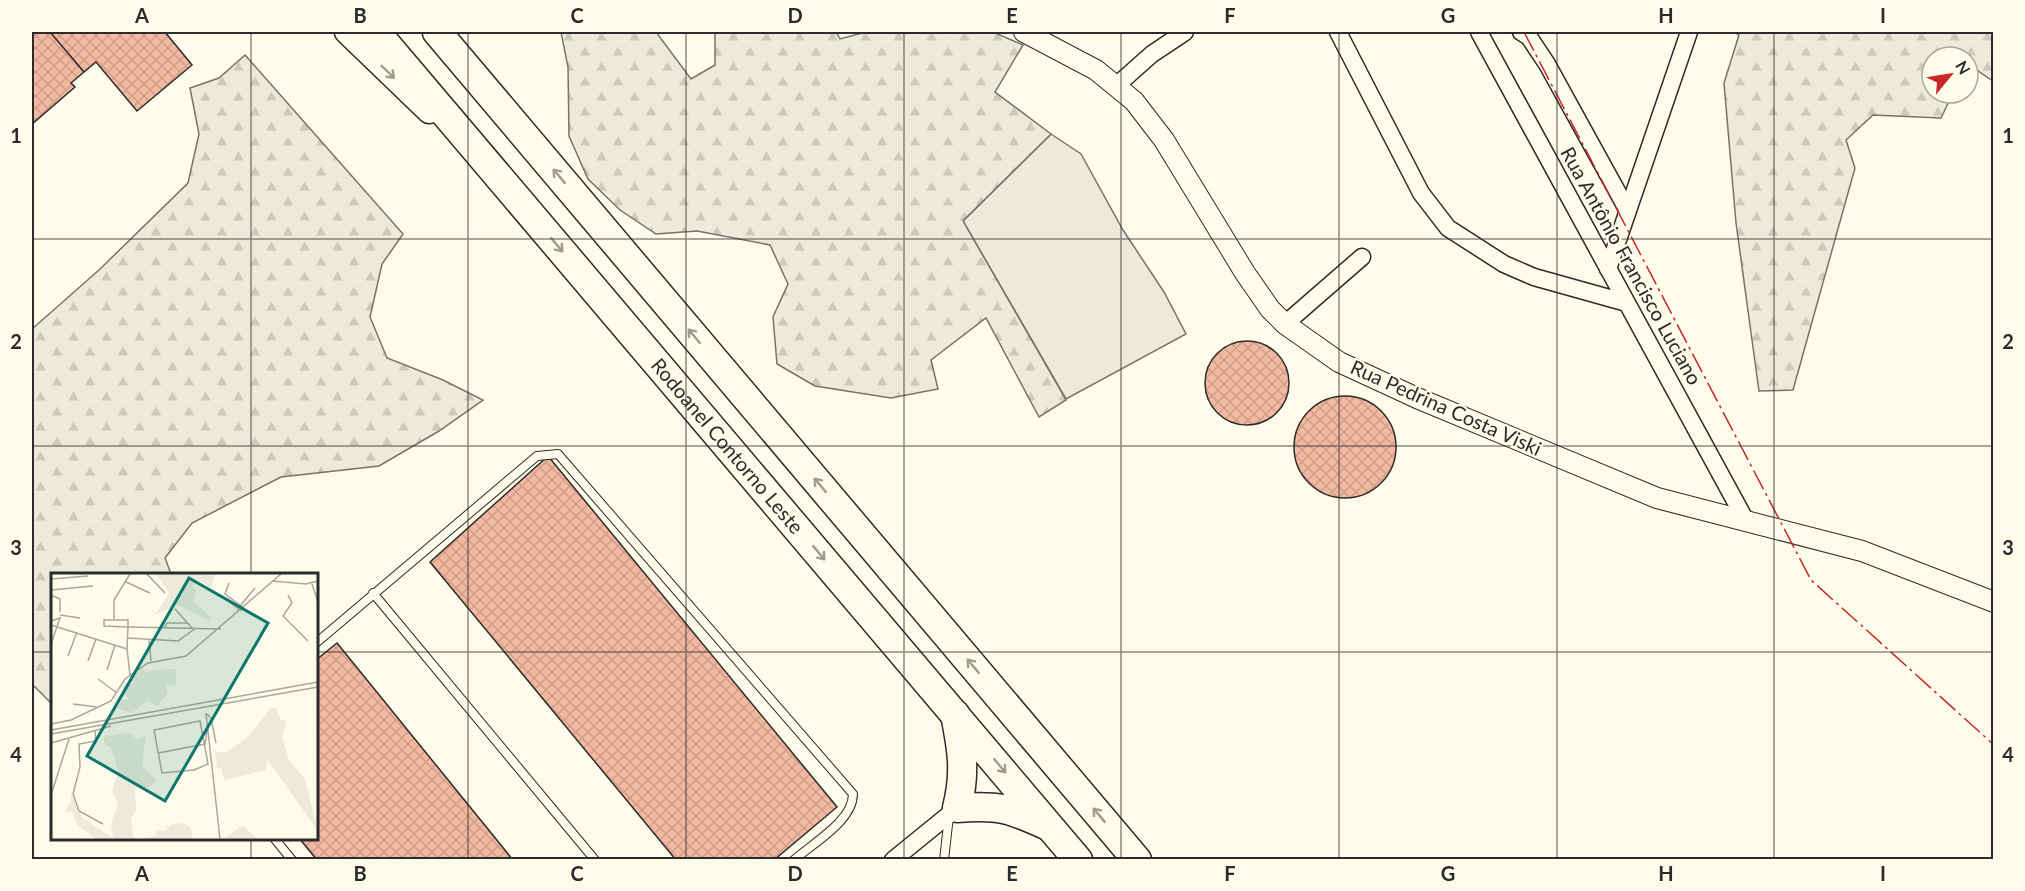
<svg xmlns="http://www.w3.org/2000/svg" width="2025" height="891" viewBox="0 0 2025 891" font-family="Lato,sans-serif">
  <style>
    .green { fill: #ecebdb; stroke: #74746e; stroke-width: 1.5 }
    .forest { fill: url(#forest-firs); stroke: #74746e; stroke-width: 1.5 }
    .building { fill: url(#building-cross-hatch); stroke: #2b2b2b; stroke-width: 1.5 }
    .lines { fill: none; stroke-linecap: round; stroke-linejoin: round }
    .service-casing { stroke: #2b2b2b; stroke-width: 10 }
    .minor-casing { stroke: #2b2b2b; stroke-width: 19 }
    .tertiary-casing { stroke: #2b2b2b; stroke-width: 22 }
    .secondary-casing { stroke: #2b2b2b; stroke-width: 25 }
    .motorway-casing { stroke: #2b2b2b; stroke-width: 31 }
    .service { stroke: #fdfbea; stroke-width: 8 }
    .minor { stroke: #fdfbea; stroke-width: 16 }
    .tertiary { stroke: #fdfbea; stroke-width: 20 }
    .secondary { stroke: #fdfbea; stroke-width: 22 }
    .motorway { stroke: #fdfbea; stroke-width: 28 }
    .power { stroke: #c62828; stroke-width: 1.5; stroke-dasharray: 21 4.5 3 4.5; stroke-linecap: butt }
    .oneway { stroke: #9e9d94 }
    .grid { fill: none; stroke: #2b2b2b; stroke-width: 1.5; stroke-opacity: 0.55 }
    .labels { text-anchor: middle; stroke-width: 4.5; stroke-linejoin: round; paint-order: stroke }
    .street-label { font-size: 20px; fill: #2b2b2b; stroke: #fdfbea }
    .inset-road { fill: none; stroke: #a9a89e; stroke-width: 1.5 }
    .view { fill: #0f766e; fill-opacity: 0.15; stroke: #0f766e; stroke-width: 3 }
    .inset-edge { fill: none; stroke: #2b2b2b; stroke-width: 3 }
    .neatline { fill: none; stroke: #2b2b2b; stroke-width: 2 }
    .grid-label { font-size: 20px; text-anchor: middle; font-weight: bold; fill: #2b2b2b }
  </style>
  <defs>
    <pattern id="forest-firs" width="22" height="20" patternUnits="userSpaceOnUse" patternTransform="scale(1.5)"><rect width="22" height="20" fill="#ecebdb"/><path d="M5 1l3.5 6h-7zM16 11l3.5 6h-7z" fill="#cbcabc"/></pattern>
    <pattern id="building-cross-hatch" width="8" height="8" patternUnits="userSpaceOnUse" patternTransform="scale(1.5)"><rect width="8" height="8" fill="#f2b8a0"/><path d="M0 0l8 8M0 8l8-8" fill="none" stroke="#d09e8a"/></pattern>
  </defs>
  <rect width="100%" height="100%" fill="#fdfbea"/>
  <!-- green -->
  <path class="green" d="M1051,134l30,20 42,76 41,62 22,42 -120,65 -103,-178z"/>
  <!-- forest -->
  <path class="forest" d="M561,32h95l35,47 24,-14v-33h121l4,7 26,-7h127l30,13 -28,47 56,42 -88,87 103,179 -27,17 -53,-99 -55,42 7,29 -47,9 -76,-12 -38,-22 -4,-47 15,-33 -18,-39 -73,-14 -41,3 -36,-24 -32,-31 -19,-43 -1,-69z
    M1734,32h259v49l-25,-17v-7h-36v36h21l-12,25 -68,-3 -27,25 9,28 -62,222 -34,1 -23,-168 -12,-140 15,-48z
    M245,55l158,179 -21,30 -12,53 17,41 56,22 40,20 -44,31 -60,35 -98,11 -89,46 -27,35 6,16h-119v130l-20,-20v-355l67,-59 89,-87 11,-49 -9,-46 29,-10z"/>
  <!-- building -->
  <path class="building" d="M32,32h18l34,40 -13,11 4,4 -43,37z
    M50,32h115l27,33 -55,46 -41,-49 -12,10z
    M1205 383a42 42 0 1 1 84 0a42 42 0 1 1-84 0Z
    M1294 447a51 51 0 1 1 102 0a51 51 0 1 1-102 0Z
    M548,456l289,351 -63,53h-98l-246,-298z
    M337,643l176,217h-196l-18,-22h17v-178z"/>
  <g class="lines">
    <!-- service casing -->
    <g class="service-casing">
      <path id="service" d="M373,593l222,267
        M316,643l221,-187 21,-2 295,340c0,27 -40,49 -59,66
        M274,838l18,22
        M944,860l5,-44"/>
    </g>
    <!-- minor casing -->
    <g class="minor-casing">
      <path id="minor" d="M1338,32l83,161 27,35 56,36 30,13 93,26
        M1479,32l267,489
        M1521,32l8,5 18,27 81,147
        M1116,86l36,-32 33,-22
        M1608,269l81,-237
        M1285,324l77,-67
        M893,860l64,-52"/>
    </g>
    <!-- tertiary casing -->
    <g class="tertiary-casing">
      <path id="tertiary" d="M1024,32l72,38 38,31 30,39 81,133 25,36 15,15 54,38 78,36 240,100 205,53 132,51"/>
    </g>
    <!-- secondary casing -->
    <g class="secondary-casing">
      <path id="secondary" d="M346,32l83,80"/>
    </g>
    <!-- motorway casing -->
    <g class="motorway-casing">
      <g id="motorway">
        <path id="s1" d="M376,32l702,828"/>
        <path d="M437,32l700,828"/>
        <path d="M955,714c7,36 11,58 2,94 43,-3 51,0 89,17"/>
      </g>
    </g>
    <!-- service -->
    <use href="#service" class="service"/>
    <!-- minor -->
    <use href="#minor" class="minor"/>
    <!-- tertiary -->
    <use href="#tertiary" class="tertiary"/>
    <!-- secondary -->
    <use href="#secondary" class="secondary"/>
    <!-- motorway -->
    <use href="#motorway" class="motorway"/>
    <!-- power -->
    <path class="power" d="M1524,32l287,548 183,165"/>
  </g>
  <!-- one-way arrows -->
  <defs><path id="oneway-shaft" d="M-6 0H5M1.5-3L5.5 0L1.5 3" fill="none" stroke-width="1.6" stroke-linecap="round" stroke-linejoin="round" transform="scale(1.5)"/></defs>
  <g class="oneway">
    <use href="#oneway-shaft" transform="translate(388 72) rotate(44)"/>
    <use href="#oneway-shaft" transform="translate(559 176) rotate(-130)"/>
    <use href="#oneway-shaft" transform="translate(557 245) rotate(50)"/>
    <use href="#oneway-shaft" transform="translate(694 336) rotate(-130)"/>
    <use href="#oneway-shaft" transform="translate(820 485) rotate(-130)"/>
    <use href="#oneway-shaft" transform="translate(819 553) rotate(50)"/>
    <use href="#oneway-shaft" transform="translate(973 666) rotate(-130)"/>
    <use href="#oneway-shaft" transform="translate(1000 766) rotate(50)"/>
    <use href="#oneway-shaft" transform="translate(1099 815) rotate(-130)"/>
  </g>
  <!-- grid -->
  <path class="grid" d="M251,32v542M468,32v828M686,32v828M904,32v828M1121,32v828M1339,32v828M1557,32v828M1774,32v828M32,239h1962M32,446h1962M32,652h20M316,652h1678M251,838v22"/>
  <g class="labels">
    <!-- street labels -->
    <g class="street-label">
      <text transform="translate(1631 266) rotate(61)" y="7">Rua Antônio Francisco Luciano</text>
      <text transform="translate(1446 408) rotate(24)" y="7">Rua Pedrina Costa Viski</text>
      <text dy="7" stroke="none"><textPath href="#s1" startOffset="543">Rodoanel Contorno Leste</textPath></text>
    </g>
  </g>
  <!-- overview -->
  <g transform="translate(51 573)">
    <rect width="267" height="267" fill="#fdfbea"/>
    <path d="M125,96v13h-21l-3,-12z" fill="#ecebdb"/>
    <path d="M105,1h59l-4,14 -11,-8 -8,6 4,5 -3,10 19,17 -2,3 -32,-16 -29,12 8,-5 12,-19zM92,95l2,5 7,-3 3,12h21v4l-11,-1 3,8 -10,13 -11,-5 -15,12 -15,-5 5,-8 7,-1 -7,-8 2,-8 9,1 -1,-7zM220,135h5l5,12 6,1 -5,16 7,23 16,19 13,52 -51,-72 -1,11 -42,10 -3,-12h-4l-2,-17 10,2 22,-15zM77,159l10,8 8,-6 -4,31 15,16 -9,7 -13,-1 1,23 -5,9 2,17 5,3h-41l-20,-14 -5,-13h-9l8,-9v-10l11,24 31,21 -2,-14 7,-21 -6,-12 6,-20 -6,-22 -8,-6v-6zM133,250l7,5 1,11h-51l14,-3 2,-6 8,1 7,-7zM193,253l13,13h-34l16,-11z" fill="#ecebdb"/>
    <path class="inset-road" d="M96,1l18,19M0,6l37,-3M221,8l34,3 12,-3M75,9l24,11M178,10l-4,11 19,14M261,11l6,18M0,17l42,-4M0,22l9,4v13M237,22l4,8 -9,13 25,25M171,23l19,15M189,33l15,-18M124,36l17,19M9,42l20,3M63,46v-19l16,-26M0,48l9,-3 -9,26M0,52l76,24M114,54l2,-4h21M76,65l51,3 18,-13M98,66l2,22M17,83l9,-24M37,88l8,-22M56,97l8,-25M79,102l-3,-26 1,-22v-7h-24v6l24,1h2l91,2M47,106l19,14M22,131l24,3M155,140l14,126M156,141l4,4 5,25M149,148l8,43 -14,6 -32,3 -8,-43zM0,151l20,-4 40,-19 14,-22 23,-16 38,-7 95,-82M0,157l267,-48M44,158l1,10 -17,3 1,23 -7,27 6,17 24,13M0,161l267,-47M0,170l60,-17M107,180l47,-9 3,-20M0,222l18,-56"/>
    <path class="view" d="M138,5l79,45 -103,178 -78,-45z"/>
    <rect width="267" height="267" class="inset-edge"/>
  </g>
  <!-- border -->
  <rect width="2025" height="891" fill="none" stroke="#fdfbea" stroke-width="66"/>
  <!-- north arrow -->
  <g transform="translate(1950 75) rotate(60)"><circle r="28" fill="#fdfbea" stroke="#a9a89e" stroke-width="1.5"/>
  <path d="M0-4.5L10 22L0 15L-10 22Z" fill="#c62828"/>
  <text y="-9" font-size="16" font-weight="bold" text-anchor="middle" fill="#2b2b2b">N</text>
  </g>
  <rect x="33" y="33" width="1959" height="825" class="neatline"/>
  <g class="grid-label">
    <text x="142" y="23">A</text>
    <text x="360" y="23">B</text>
    <text x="577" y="23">C</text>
    <text x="795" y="23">D</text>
    <text x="1012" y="23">E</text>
    <text x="1230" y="23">F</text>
    <text x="1448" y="23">G</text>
    <text x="1666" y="23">H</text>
    <text x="1883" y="23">I</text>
    <text x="16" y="143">1</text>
    <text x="2008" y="143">1</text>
    <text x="16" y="349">2</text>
    <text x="2008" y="349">2</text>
    <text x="16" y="555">3</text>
    <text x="2008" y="555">3</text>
    <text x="16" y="762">4</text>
    <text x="2008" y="762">4</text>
    <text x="142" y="881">A</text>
    <text x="360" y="881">B</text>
    <text x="577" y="881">C</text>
    <text x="795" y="881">D</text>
    <text x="1012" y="881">E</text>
    <text x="1230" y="881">F</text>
    <text x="1448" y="881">G</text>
    <text x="1666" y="881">H</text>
    <text x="1883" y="881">I</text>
  </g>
</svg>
